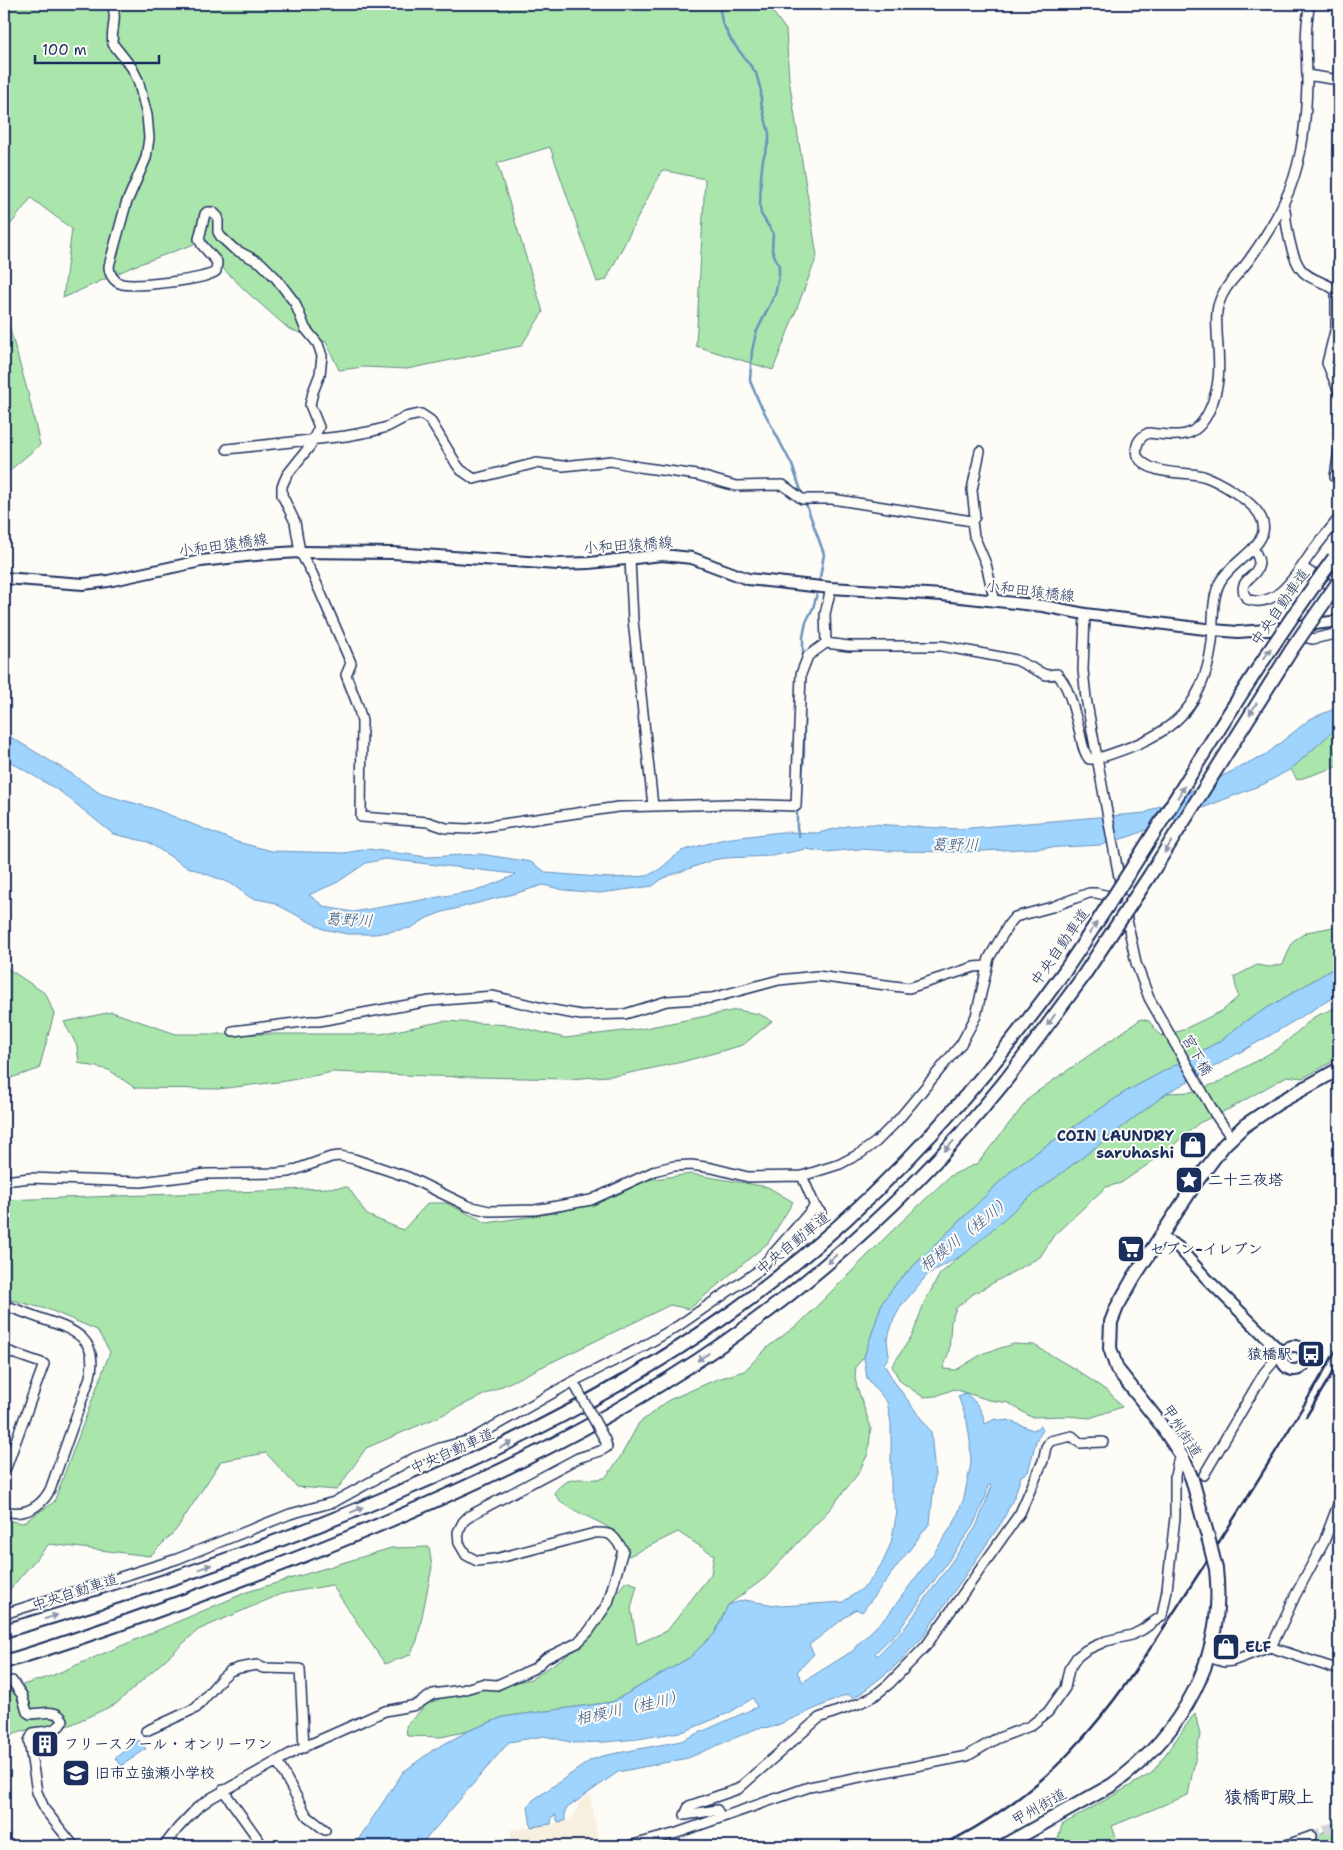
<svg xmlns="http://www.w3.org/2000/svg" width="1343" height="1850" viewBox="0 0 1343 1850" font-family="'Shantell Sans','Klee One',sans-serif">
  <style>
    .built { fill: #f8f0de }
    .green { fill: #aae6ab; stroke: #628a84 }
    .water { fill: #9ed4fd; stroke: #6a92bd; fill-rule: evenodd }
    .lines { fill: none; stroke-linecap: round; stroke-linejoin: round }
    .stream { stroke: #6a92bd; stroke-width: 2.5 }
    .minor-tunnel { stroke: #d0d3d8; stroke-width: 9; stroke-dasharray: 9 4.5; stroke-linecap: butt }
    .minor-casing { stroke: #1b2f5e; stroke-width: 12 }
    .major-casing { stroke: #1b2f5e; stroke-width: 14 }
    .highway-casing { stroke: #1b2f5e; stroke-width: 16 }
    .minor { stroke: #fdfcf7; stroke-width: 9 }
    .major { stroke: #fdfcf7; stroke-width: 10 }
    .highway { stroke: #fdfcf7; stroke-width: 12 }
    .rail { stroke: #1b2f5e; stroke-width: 2.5 }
    .minor-bridge-casing { stroke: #1b2f5e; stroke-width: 12; stroke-linecap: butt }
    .highway-bridge-casing { stroke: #1b2f5e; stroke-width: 16; stroke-linecap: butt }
    .minor-bridge { stroke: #fdfcf7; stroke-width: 9 }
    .highway-bridge { stroke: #fdfcf7; stroke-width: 12 }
    .oneway { fill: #8c96aa }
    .labels { text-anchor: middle; stroke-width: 4; stroke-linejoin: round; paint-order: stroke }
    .street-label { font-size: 15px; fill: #1b2f5e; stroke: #fdfcf7 }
    .poi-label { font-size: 15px; font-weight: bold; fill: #1b2f5e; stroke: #fdfcf7; text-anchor: start }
    .water-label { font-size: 16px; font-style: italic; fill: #3c5886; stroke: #fdfcf7 }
    .quarter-label { font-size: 18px; font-weight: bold; fill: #1b2f5e; stroke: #fdfcf7 }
  </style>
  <rect width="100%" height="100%" fill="#fdfcf7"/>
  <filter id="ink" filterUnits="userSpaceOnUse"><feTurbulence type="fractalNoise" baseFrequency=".02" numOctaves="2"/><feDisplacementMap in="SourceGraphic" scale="10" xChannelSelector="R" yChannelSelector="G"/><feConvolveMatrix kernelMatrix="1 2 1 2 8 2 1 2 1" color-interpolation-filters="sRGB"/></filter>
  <g filter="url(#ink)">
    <!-- built -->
    <path class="built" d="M590,1794l9,47 -15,5h-71l-3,-16 61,-10 8,-13 -2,-3z"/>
    <!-- green -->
    <path class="green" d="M4,4h763l19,26 3,49 28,177 -44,114 -77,-24 9,-167 -43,-9 -56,110 -9,2 -47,-135 -53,16 46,149 -22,34 -114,23 -43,-2 -25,3 -13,-28 -37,-13 -41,-36 -51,-50 -63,23 -71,32 9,-69 -41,-31 -27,35z
      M4,308l24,85 12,52 -36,30z
      M1339,726v40l-42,14 -6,-11z
      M1339,926v39l-95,57 -22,18 -97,52 -110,75 -117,114 -16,22 -18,54 -8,9 -1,12 2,9 14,41 -3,26 -11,21 -28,35 -64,68 -37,27 -13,28 -26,25 -77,44 -109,15 -35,14 -27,6 -34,-1 -1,-10 21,-22 15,-6 89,-19 44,-29 21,-21 17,-31 13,-17 11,4 -6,24 6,35 30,-13 44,-57 3,-19 -36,-23 -49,24c-5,-7 -9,-18 -15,-24 -17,-15 -49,-20 -60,-39 15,-21 29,-11 51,-15l13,-17 21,-38 30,-23 46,-20 29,-9 25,-25 31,-23 96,-96 54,-51 28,-13 53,-67 110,-77 8,2 12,15 19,-5 42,-20 16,-14 -4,-20 23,-12 13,2 13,-3 10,-23 14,-9z
      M4,966l42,28 8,20 -15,55 -35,11z
      M1339,1006v52l-36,20 -16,-2 -58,33 -30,14 -36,31 -42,29 -15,4 -52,48 -14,22 -67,37 -17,14 -5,14 -2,29 -6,18 13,1 28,-17 30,-9 20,1 44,26 32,22 12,14 -32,11 -23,-2 -36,1 -22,-14 -20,-3 -35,-11 -18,7 -13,1 -23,-16 -8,-15 21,-32 11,-31 16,-29 82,-71 145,-110 24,-1 26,-9 62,-35 35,-31z
      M737,1010l22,4 13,7 -29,24 -61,17 -62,13 -50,4 -141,-3 -96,-4 -47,9 -68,8 -83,-1 -26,-18 -30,-7 -2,-17 -13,-24 48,-10 64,22h205l63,-13 67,4 54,13 75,-9z
      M691,1174l77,13 25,15 -25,41 -79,66 -19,-4 -234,113 -70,30 -29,42 -40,-3 -31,-34 -45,8 -45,69 -26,26 -101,-12 -45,52v-76l19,3 31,-21 56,-150 -13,-22 -47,-20 -46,-12v-98l258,-9 86,-4 19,28 36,15 25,-27h18l41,20 67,-10 61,-17 32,-16z
      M429,1547l3,20 -15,74 -7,14 -25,9 -53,-79 -51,9 -83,36 -82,74 -46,21 -49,6 -17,6v-46l47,-15 196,-84 144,-44z
      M1195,1713l5,22 -12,60 -76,31 7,20h-63l6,-21 90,-52z
      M1339,1820v26h-27l2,-7z"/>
    <!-- water -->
    <path class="water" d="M1339,707v19l-48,43 -27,15 -133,52 -30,9 -139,7 -71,-1 -32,-2 -33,3 -20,-3 -34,7 -47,2 -12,2 -50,18 -10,8 -53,7 -36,-3 -21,-5 -26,8 -74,19 -16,6 -16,10 -36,6h-28l-24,-5 -51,-27 -21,-4 -21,-15 -45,-17 -37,-24 -35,-8 -52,-42 -57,-34v-25l68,41 29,20 51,14 85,34 35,9 72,2 24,-4 59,8 53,-3 51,8 16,11 64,5 36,-2 13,-7 21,-18 43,-12 57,-7 37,1 29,-7 25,-2 86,5 187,-16 119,-57 46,-37zM385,859l130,15 -2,2 -34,14 -126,22 -28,-5 -16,-12 29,-13 28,-19z
      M1339,965v29l-70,42 -102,57 -145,110 -56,50 -38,21 -27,32 -7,13 -7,21 2,16 -5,8 9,16 38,52 4,43 -5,48 -68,89 -6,-3 -47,36 5,9 -17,18 6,10 51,-32 2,-4 32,-31 48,-65 19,-29 9,-23 7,-35 -1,-22 -3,-20 -9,-25 8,-3c10,9 17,17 19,31l10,-5 9,2 4,-1 25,10 8,-4 2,4 -7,11 -8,31 -7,4 -6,19 -13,27 -81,117 -28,29 -33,26 -8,4 -3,-4 -5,2 -71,31 -15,1 -70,30 -70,14 -51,36 -2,3v10l-7,1 -3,-7 -3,2 -1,7 -20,3 -3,-20 5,-7 58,-40 11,-4 79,-15 76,-34 -4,-9 -24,15 -44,18 -47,8 -33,3 -31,1 -30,-7 -35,6 -89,104h-66l49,-74 30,-22 35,-19 35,-14 109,-15 77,-44 26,-25 13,-28 16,-5 37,6 62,-4 23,-16 17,-24 8,-19 6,-31 -6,-21v-68l-4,-21 -20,-24 -3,-21 18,-54 16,-22 117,-114 110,-75 97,-52 22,-18zM988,1485l4,1 -16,41 -69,98 -30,31 -2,-3 24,-23 74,-104 13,-30z
      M139,1740l7,9 -25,17 -6,-8z"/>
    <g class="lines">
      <!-- stream -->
      <path class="stream" d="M719,4l3,18 9,18 25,33 5,18v12l8,30v8l-6,18 -2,18 -1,30 1,7 12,19 -1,17 7,16v10l-4,18 -19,39 -4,18 -2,30 9,21 33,63 11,31
        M805,501l19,53 -5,30
        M803,659v-22l3,-15 7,-14 5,-18
        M800,801l4,-48v-36
        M797,809v19l2,8"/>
      <!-- minor-tunnel -->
      <path class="minor-tunnel" d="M4,1666l8,15
        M1312,1836l27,-12"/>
      <!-- minor casing -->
      <g class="minor-casing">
        <path id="minor" d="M112,4c6,17 -2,25 1,40l19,24 6,12 9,35 2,23 -3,20 -20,46 -17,62c0,8 5,16 13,18 13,3 86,-4 94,-13l1,-9 -15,-17 -3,-6 6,-25 2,-2h6l5,5v15l3,5 13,12 27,14 15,15 19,25 10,25 13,16 4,12 -2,18 -7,18 -3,13 9,22 -9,19 -23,29 -5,11v9l13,27 5,30 12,21 39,90 -5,12 12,31 4,15 -1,96 67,5 18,6 22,1 150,-22 113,-3 65,2 5,-132 7,-18 18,-13 23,3h93l74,14 30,15 11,-1c13,13 17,38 22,55 3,11 3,21 10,30h7c66,-21 107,-41 116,-117 2,-20 -1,-42 8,-60 12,-23 58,-39 39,-68 -9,-14 -40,-33 -56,-38 -21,-5 -53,0 -66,-20 -2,-10 1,-18 11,-23 29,3 47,8 61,-22 13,-28 10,-48 8,-78 0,-10 -2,-20 2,-30 5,-17 20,-29 30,-43 15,-21 30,-45 40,-69 14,-35 17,-71 18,-108 0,-27 -3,-53 3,-79
          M1307,75l32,5
          M1283,204c4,7 2,15 4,23 2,13 6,30 13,41 9,13 26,13 36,23v36l-9,36 12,29
          M227,449l119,-13 27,-5 14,-4 19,-10 15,-3 9,6 27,45 4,5 13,9 62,-16 27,3 48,-5 28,6 58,8 39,11 47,-1 19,14h30l140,22 2,15 12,28 9,38
          M1339,451l-4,26 4,3
          M972,521l3,-4 -3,-27 8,-39
          M1253,548c3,5 6,10 6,15 -1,16 -25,16 -12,36 30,12 51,-28 65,-47 9,-12 18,-23 27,-34
          M630,559l3,61 20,186
          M1302,567l35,23
          M1085,614l-2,56 3,28 35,190
          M1279,632l34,7 26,-6
          M826,643l-1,-29 6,-26
          M1125,910l11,53 13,35 66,116 16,23
          M233,1031l77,-10h9l111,-20 63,-5 54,13 34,6 44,-1 42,-13 45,-3 67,-18 38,-4 92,12 65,-21 12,-1
          M802,1176l13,30 6,7
          M4,1181l26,-3 111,4 65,-8 71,-1 12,-1 42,-15 9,-1 14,3 54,18 60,29 21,5 46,-1 56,-10 66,-30 17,-4 17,-1 21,3 36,9 54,-1 38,-12 21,-11 15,-11 22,-22 63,-76 15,-28 13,-58 20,-34 6,-7 37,-10 37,-14h7l27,6
          M4,1305c14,5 27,10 41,15 30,10 54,19 45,57l-40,113c-10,18 -26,26 -46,21
          M4,1350l40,14 -38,104 -2,-1
          M1204,1475l60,-102 10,-12 4,-12
          M4,1614l173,-55 113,-45 44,-12 80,-44 26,-10 30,-8 102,-58 70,-35 36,-21 80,-55 57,-65
          M1270,1647l69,23
          M1208,1657l16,5 8,-1 38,-14 5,-8 20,-43 29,-54 15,-40
          M12,1681l10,14 5,17 3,2c12,0 27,-6 33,6 -4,12 -19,11 -30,13l-4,8 8,51 8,18 29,36
          M146,1731l50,-23 26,-30 8,-7 9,-3 18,-3 6,3 37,1 4,79
          M277,1761l30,55 18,14
          M223,1790l40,56
          M685,1815l4,-9 49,-17 81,-71 41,-15 14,-7 15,-12 37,-38 94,-133 23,-52 3,-14 4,-6 22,-5 8,7 23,-1
          M685,1815l32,-5 4,7
          M164,1846l14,-18 19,-20 14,-10 86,-48 88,-39 31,-6 17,-11 29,-4 20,-6 15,1 38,-17 11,-10 31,-15 12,-12 19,-28 15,-53c-10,-14 -10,-18 -28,-17l-100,26 -18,2 -11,-6 -7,-12 -1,-11 5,-10 6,-6 109,-58 22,-7 7,-4 -2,-7
          M629,1846l48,-13 132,-46 158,-31 29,-17 34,-13 18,-14 17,-24 4,-19 8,-12 9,-7 20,-9 26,-6 10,-5 20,-14 5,-26 8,-73v-41l3,-15 5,-3
          M1284,1846l28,-10"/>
      </g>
      <!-- major casing -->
      <g class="major-casing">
        <path id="major" d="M4,578l79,6 25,-3 93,-20 64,-7 35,-2 93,1 164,11 32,-1 73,-8 30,3 56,21 19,2 64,7 111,7 101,11 42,8 128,16 25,2 29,-2 72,-9
          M1160,1236l18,11 30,33 70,69 6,3
          M1282 1358a12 12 0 1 1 24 0a12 12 0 1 1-24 0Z"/>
      </g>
      <!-- highway casing -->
      <g class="highway-casing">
        <path id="highway" d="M1208,1537l-16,-58 -9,-21 -24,-36 -42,-53 -7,-21 1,-26 6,-15 17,-30 63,-96 27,-36 20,-19 34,-23 61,-34
          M4,1631c135,-39 270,-85 400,-141 117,-50 229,-107 332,-181 130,-94 237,-211 330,-340
          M4,1662c83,-25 165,-55 247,-86 202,-77 406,-167 572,-309 65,-54 126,-116 179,-182 27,-34 52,-69 78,-104
          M1003,1846l109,-61c70,-50 114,-128 104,-216"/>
      </g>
      <!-- minor -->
      <use href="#minor" class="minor"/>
      <!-- major -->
      <use href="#major" class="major"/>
      <!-- highway -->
      <use href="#highway" class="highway"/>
      <!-- rail -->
      <path class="rail" d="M1306,1417l33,-55
        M940,1846c46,-21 97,-58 131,-95 53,-56 92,-123 134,-187 46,-72 92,-145 134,-219"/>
      <!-- minor-bridge casing -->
      <g class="minor-bridge-casing">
        <path id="minor-bridge" d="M576,1387l29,53"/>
      </g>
      <!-- highway-bridge casing -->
      <g class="highway-bridge-casing">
        <path id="highway-bridge" d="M1066,969c92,-135 171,-279 268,-411
          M1080,981l70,-106 142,-226 47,-68
          M1208,1537l8,32"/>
      </g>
      <!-- minor-bridge -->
      <use href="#minor-bridge" class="minor-bridge"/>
      <!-- highway-bridge -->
      <use href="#highway-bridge" class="highway-bridge"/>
    </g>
    <!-- one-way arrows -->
    <defs><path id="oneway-solid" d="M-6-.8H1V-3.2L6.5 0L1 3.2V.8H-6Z" transform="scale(1.25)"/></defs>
    <g class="oneway">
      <use href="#oneway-solid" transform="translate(1267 654) rotate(-57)"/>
      <use href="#oneway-solid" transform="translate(1253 709) rotate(122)"/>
      <use href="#oneway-solid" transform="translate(1181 792) rotate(-59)"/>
      <use href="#oneway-solid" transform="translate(1168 847) rotate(122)"/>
      <use href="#oneway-solid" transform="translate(1093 928) rotate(-55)"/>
      <use href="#oneway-solid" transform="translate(1051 1020) rotate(126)"/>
      <use href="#oneway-solid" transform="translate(949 1146) rotate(133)"/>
      <use href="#oneway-solid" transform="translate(832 1259) rotate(138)"/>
      <use href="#oneway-solid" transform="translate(703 1357) rotate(147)"/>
      <use href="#oneway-solid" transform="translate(506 1445) rotate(-25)"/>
      <use href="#oneway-solid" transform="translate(357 1510) rotate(-22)"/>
      <use href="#oneway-solid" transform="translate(205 1567) rotate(-19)"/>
      <use href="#oneway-solid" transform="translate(51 1617) rotate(-17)"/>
    </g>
  </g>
  <!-- icons -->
  <defs>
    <g id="shop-square" transform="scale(1.4375)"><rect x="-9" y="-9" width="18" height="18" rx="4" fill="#1b2f5e" stroke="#fdfcf7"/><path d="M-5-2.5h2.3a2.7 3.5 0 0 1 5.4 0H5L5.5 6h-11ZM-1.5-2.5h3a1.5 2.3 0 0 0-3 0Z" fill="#fff"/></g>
    <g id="sight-square" transform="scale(1.4375)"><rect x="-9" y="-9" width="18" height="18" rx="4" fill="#1b2f5e" stroke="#fdfcf7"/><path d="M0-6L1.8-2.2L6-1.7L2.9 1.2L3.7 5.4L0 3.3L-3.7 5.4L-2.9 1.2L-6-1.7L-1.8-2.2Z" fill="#fff"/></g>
    <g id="supermarket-square" transform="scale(1.4375)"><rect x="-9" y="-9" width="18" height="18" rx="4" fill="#1b2f5e" stroke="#fdfcf7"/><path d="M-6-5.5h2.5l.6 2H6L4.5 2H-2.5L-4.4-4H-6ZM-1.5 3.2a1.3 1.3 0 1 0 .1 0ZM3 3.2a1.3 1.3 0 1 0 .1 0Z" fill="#fff"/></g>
    <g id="bus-square" transform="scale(1.4375)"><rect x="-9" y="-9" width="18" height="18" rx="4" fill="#1b2f5e" stroke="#fdfcf7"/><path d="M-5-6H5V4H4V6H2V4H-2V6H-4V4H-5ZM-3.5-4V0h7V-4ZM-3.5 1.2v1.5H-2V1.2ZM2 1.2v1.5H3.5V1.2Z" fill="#fff"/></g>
    <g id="building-square" transform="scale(1.4375)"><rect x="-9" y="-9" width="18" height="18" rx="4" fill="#1b2f5e" stroke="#fdfcf7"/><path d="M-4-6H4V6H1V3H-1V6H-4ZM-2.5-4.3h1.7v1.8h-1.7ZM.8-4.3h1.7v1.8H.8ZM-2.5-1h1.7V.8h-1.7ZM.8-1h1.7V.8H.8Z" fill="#fff"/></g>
    <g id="school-square" transform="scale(1.4375)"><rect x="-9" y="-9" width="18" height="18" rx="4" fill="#1b2f5e" stroke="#fdfcf7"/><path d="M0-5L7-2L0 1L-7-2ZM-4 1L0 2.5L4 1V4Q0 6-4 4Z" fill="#fff"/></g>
  </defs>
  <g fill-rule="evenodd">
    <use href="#shop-square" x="1193" y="1145"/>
    <use href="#sight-square" x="1189" y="1180"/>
    <use href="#supermarket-square" x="1131" y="1249"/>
    <use href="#bus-square" x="1311" y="1354"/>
    <use href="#shop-square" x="1226" y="1647"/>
    <use href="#building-square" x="45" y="1744"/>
    <use href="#school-square" x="76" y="1773"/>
  </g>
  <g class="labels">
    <!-- street labels -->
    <g class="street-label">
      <text transform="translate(223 545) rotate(-8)" y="5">小和田猿橋線</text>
      <text transform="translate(628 545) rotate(-4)" y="5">小和田猿橋線</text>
      <text transform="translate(1030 591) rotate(7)" y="5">小和田猿橋線</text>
      <text transform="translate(1280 607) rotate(-55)" y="5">中央自動車道</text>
      <text transform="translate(1060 947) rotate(-55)" y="5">中央自動車道</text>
      <text transform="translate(1197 1055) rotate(60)" y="5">宮下橋</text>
      <text transform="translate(793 1243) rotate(-39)" y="5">中央自動車道</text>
      <text transform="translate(1182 1431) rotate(57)" y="5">甲州街道</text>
      <text transform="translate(452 1451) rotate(-24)" y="5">中央自動車道</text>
      <text transform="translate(75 1592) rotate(-18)" y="5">中央自動車道</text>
      <text transform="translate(1039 1807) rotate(-29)" y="5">甲州街道</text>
    </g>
    <!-- poi labels -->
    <g class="poi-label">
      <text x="1174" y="1141" text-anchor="end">COIN LAUNDRY<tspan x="1174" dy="17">saruhashi</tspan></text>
      <text x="1208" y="1185">二十三夜塔</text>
      <text x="1150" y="1254">セブン-イレブン</text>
      <text x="1292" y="1359" text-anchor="end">猿橋駅</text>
      <text x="1245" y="1652">ELF</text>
      <text x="64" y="1749">フリースクール・オンリーワン</text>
      <text x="95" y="1778">旧市立強瀬小学校</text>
    </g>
    <!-- water labels -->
    <g class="water-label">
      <text x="955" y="850">葛野川</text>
      <text transform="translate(349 919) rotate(3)" y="6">葛野川</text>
      <text transform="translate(965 1233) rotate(-38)" y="6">相模川（桂川）</text>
      <text transform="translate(630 1707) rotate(-12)" y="6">相模川（桂川）</text>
    </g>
    <!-- quarter labels -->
    <g class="quarter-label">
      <text x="1269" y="1803">猿橋町殿上</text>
    </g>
  </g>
  <!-- margin -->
  <rect width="1343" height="1850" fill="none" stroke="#fdfcf7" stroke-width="20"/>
  <rect x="10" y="10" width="1323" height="1830" fill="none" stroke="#1b2f5e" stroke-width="2" filter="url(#ink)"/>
  <!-- scale -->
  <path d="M35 55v8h124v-8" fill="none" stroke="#1b2f5e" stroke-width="2.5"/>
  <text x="42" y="55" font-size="15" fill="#1b2f5e" stroke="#fdfcf7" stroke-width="4" paint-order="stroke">100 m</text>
</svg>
